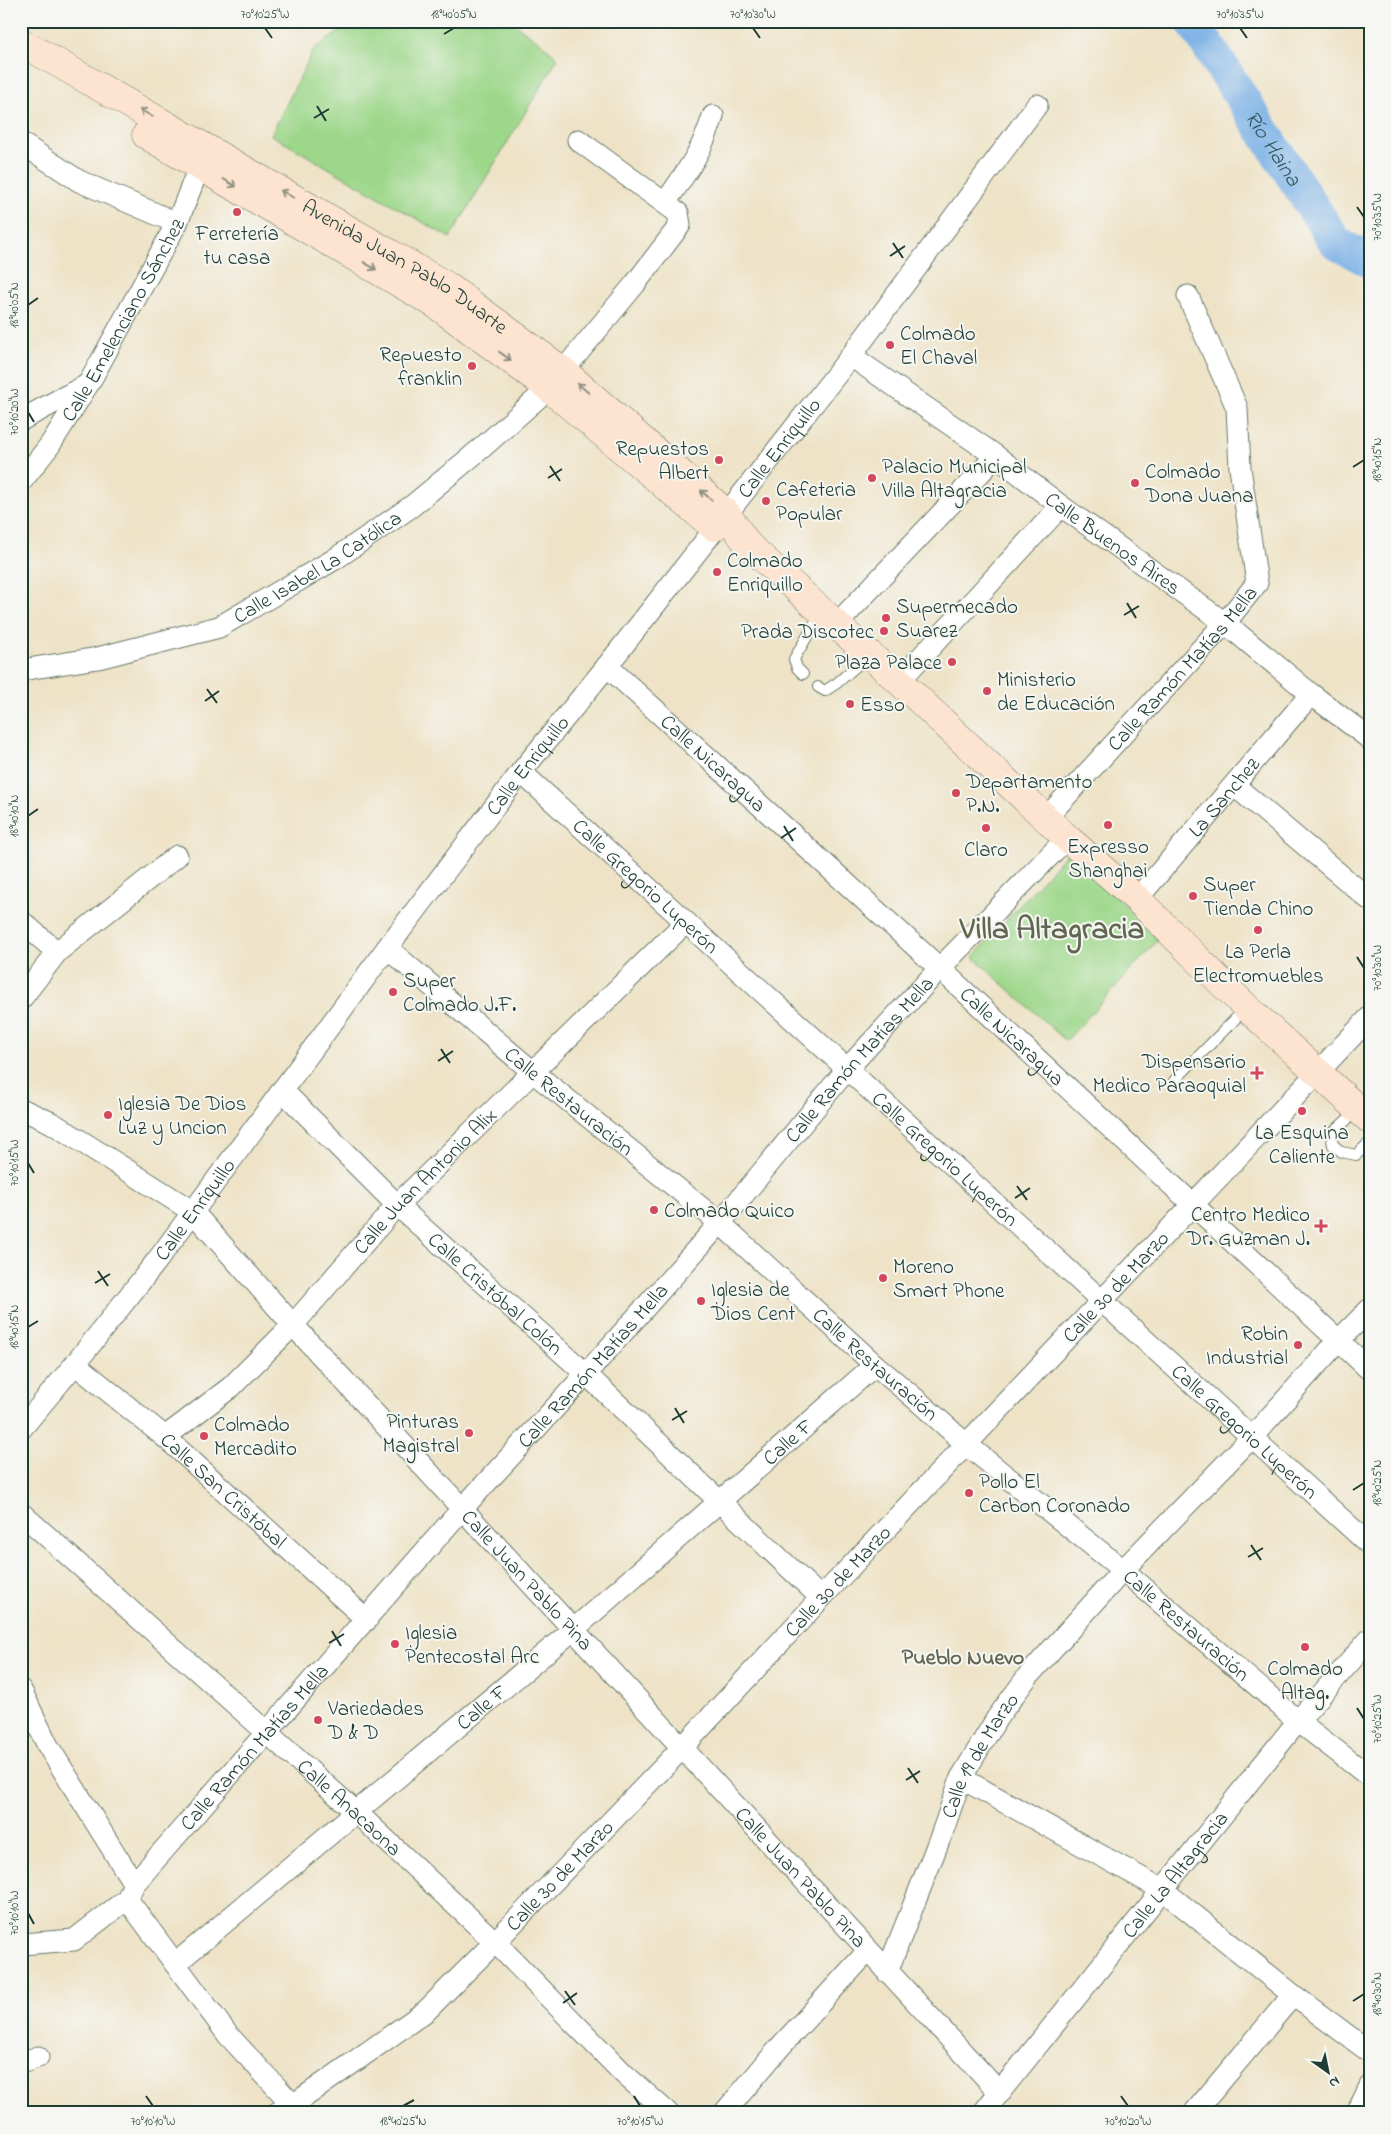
<svg xmlns="http://www.w3.org/2000/svg" width="1391" height="2134" viewBox="0 0 1391 2134" font-family="'Indie Flower',sans-serif">
  <style>
    .green { fill: #9dd78a; stroke: #5e8a5f }
    .lines { fill: none; stroke-linecap: round; stroke-linejoin: round }
    .river { stroke: #77aee5; stroke-width: 34 }
    .service-casing { stroke: #677767; stroke-width: 12 }
    .minor-casing { stroke: #677767; stroke-width: 23 }
    .secondary-casing { stroke: #677767; stroke-width: 29 }
    .service { stroke: #fff; stroke-width: 10 }
    .minor { stroke: #fff; stroke-width: 21 }
    .secondary { stroke: #fde4d0; stroke-width: 28 }
    .oneway { stroke: #8e9082 }
    .ticks { fill: none; stroke: #1f3d34; stroke-width: 2 }
    .poi-dot { fill: #d1495b; stroke: #f6f6f2; stroke-width: 2 }
    .labels { text-anchor: middle; stroke-width: 4; stroke-linejoin: round; paint-order: stroke }
    .poi-label { font-size: 21px; fill: #1f3d34; stroke: #f6f6f2; text-anchor: start }
    .street-label { font-size: 21px; fill: #1f3d34; stroke: #f6f6f2 }
    .water-label { font-size: 22px; font-style: italic; fill: #355960; stroke: #f6f6f2 }
    .neighbourhood-label { font-size: 22px; font-weight: bold; fill: #626752; stroke: #f6f6f2 }
    .town-label { font-size: 31px; font-weight: bold; fill: #626752; stroke: #f6f6f2 }
    .neatline { fill: none; stroke: #1f3d34; stroke-width: 2 }
    .ticks-label { font-size: 12px; text-anchor: middle; fill: #1f3d34 }
  </style>
  <rect width="100%" height="100%" fill="#f6f6f2"/>
  <filter id="ink" filterUnits="userSpaceOnUse"><feTurbulence type="fractalNoise" baseFrequency=".02" numOctaves="2"/><feDisplacementMap in="SourceGraphic" scale="10" xChannelSelector="R" yChannelSelector="G"/><feConvolveMatrix kernelMatrix="1 2 1 2 8 2 1 2 1" color-interpolation-filters="sRGB"/></filter>
  <filter id="wash" filterUnits="userSpaceOnUse"><feTurbulence type="fractalNoise" baseFrequency=".0096" numOctaves="4" result="noise"/><feDisplacementMap in="SourceGraphic" scale="20" xChannelSelector="R" yChannelSelector="G"/><feGaussianBlur stdDeviation="1.12" result="paint"/><feColorMatrix in="noise" values="0 0 0 0 0 0 0 0 0 0 0 0 0 0 0 0 0 1.4 0 .05"/><feComposite in="paint" operator="in"/></filter>
  <g filter="url(#wash)">
    <rect width="100%" height="100%" fill="#eee3c7"/>
    <!-- green -->
    <path class="green" d="M355,21h155l31,22 17,15 -108,180 -179,-103 43,-86z
      M1067,853l94,84 -95,104 -93,-84z"/>
    <g class="lines">
      <!-- river -->
      <path class="river" id="s1" d="M1192,21l144,222 34,18"/>
    </g>
  </g>
  <g filter="url(#ink)">
    <g class="lines">
      <!-- service casing -->
      <g class="service-casing">
        <path id="service" d="M803,674l-6,-6 -3,-9 27,-46
          M818,687l7,4 12,-8 31,-27
          M1174,1081l72,-73
          M1358,1110l-27,24 2,11 9,7 14,3 14,-13"/>
      </g>
      <!-- minor casing -->
      <g class="minor-casing">
        <g id="minor">
          <path d="M21,143l58,38 98,42"/>
          <path d="M665,203c21,-30 37,-51 48,-87"/>
          <path id="s2" d="M851,356l145,100 65,50 164,117 86,71 59,45"/>
          <path d="M21,420l66,-35"/>
          <path id="s3" d="M21,482l29,-37 39,-62 88,-160 28,-71"/>
          <path d="M836,625l160,-169"/>
          <path id="s4" d="M607,666l340,309 423,395"/>
          <path id="s5" d="M21,670l77,-12 121,-31 116,-68 77,-53 72,-60 65,-58 86,-104 45,-59 -2,-12 -100,-73"/>
          <path d="M899,681l162,-175"/>
          <path id="s6" d="M521,772l849,773"/>
          <path d="M1235,786l135,114"/>
          <path id="s7" d="M1047,817l178,-194 32,-40 -17,-115 -3,-60 -49,-112"/>
          <path id="s8" d="M1137,899l174,-205"/>
          <path d="M21,921l36,31"/>
          <path id="s9" d="M387,948l146,124 187,151 155,142 43,36 49,44 156,125 175,151 72,56"/>
          <path d="M21,999l36,-47 120,-96"/>
          <path id="s10" d="M282,1090l115,115 189,169 235,224"/>
          <path id="s11" d="M21,1109l31,14 140,88 101,114 707,768"/>
          <path id="s12" d="M75,1364l90,73 202,183"/>
          <path id="s13" d="M21,1429l54,-65 81,-102 231,-314 134,-176 86,-106 244,-310 186,-251"/>
          <path id="s14" d="M165,1437l66,-50 62,-62 104,-120 288,-282"/>
          <path id="s15" d="M21,1513l335,299 139,130 129,132 44,39"/>
          <path d="M21,1690l27,56 86,138"/>
          <path d="M961,1778l202,112 130,105 77,57"/>
          <path d="M127,1899l101,136 65,70"/>
          <path id="s16" d="M21,1944l53,-4 53,-41 7,-15 328,-375 124,-135 134,-151 128,-155 91,-99 128,-131"/>
          <path id="s17" d="M175,1964l398,-334 302,-265"/>
          <path id="s18" d="M887,1972l55,-139 19,-55 36,-60 31,-42 95,-106 129,-133 87,-97 31,-31"/>
          <path d="M21,2063l17,-6"/>
          <path id="s19" d="M277,2113l16,-8 133,-94 69,-69 187,-194 139,-150 549,-581"/>
          <path d="M724,2113l56,-66 88,-96"/>
          <path id="s20" d="M983,2113l315,-392 72,-82"/>
          <path d="M1194,2113l99,-118"/>
          <path d="M1357,2113l13,-27"/>
        </g>
      </g>
      <!-- secondary casing -->
      <g class="secondary-casing">
        <g id="secondary">
          <path id="s21" d="M21,42l426,244 116,85 163,142 22,32 151,136 168,157 70,61 110,109 123,112"/>
          <path d="M146,135l289,169 114,84 165,139"/>
        </g>
      </g>
      <!-- service -->
      <use href="#service" class="service"/>
      <!-- minor -->
      <use href="#minor" class="minor"/>
      <!-- secondary -->
      <use href="#secondary" class="secondary"/>
    </g>
    <!-- one-way arrows -->
    <defs><path id="oneway-shaft" d="M-6 0H5M1.5-3L5.5 0L1.5 3" fill="none" stroke-width="1.6" stroke-linecap="round" stroke-linejoin="round" transform="scale(1.25)"/></defs>
    <g class="oneway">
      <use href="#oneway-shaft" transform="translate(146 113) rotate(-150)"/>
      <use href="#oneway-shaft" transform="translate(230 183) rotate(31)"/>
      <use href="#oneway-shaft" transform="translate(287 194) rotate(-150)"/>
      <use href="#oneway-shaft" transform="translate(370 266) rotate(31)"/>
      <use href="#oneway-shaft" transform="translate(505 356) rotate(36)"/>
      <use href="#oneway-shaft" transform="translate(583 388) rotate(-139)"/>
      <use href="#oneway-shaft" transform="translate(706 495) rotate(-139)"/>
    </g>
  </g>
  <!-- ticks -->
  <path class="ticks" d="M265,28l7,10M753,28l7,10M1240,28l7,10M444,34l10,-6M317,106l9,15M314,118l15,-9M1357,207l7,10M893,243l10,15M890,256l15,-10M28,305l10,-7M28,412l6,10M550,466l10,15M1353,467l11,-7M548,478l14,-9M1127,603l9,15M1124,615l15,-9M207,689l10,14M205,701l14,-10M28,816l10,-7M784,826l9,15M781,838l15,-10M1357,957l7,11M441,1049l9,14M438,1061l15,-10M28,1163l6,10M1017,1186l10,14M1015,1198l15,-10M98,1271l10,15M95,1283l15,-9M28,1327l10,-6M675,1408l9,15M672,1420l15,-9M1353,1490l11,-7M1251,1545l10,15M1248,1557l15,-9M332,1631l9,15M329,1643l15,-9M1357,1708l7,11M908,1768l10,15M906,1780l14,-9M28,1913l6,11M565,1991l10,14M1353,2001l11,-7M563,2003l14,-10M146,2096l7,10M634,2096l6,10M1121,2096l7,10M403,2106l11,-6"/>
  <!-- markers -->
  <g class="poi-dot">
    <circle cx="237" cy="212" r="5"/>
    <circle cx="890" cy="345" r="5"/>
    <circle cx="472" cy="366" r="5"/>
    <circle cx="719" cy="460" r="5"/>
    <circle cx="872" cy="478" r="5"/>
    <circle cx="1135" cy="483" r="5"/>
    <circle cx="766" cy="501" r="5"/>
    <circle cx="717" cy="572" r="5"/>
    <circle cx="886" cy="618" r="5"/>
    <circle cx="884" cy="631" r="5"/>
    <circle cx="952" cy="662" r="5"/>
    <circle cx="987" cy="691" r="5"/>
    <circle cx="850" cy="704" r="5"/>
    <circle cx="956" cy="793" r="5"/>
    <circle cx="1108" cy="825" r="5"/>
    <circle cx="986" cy="828" r="5"/>
    <circle cx="1193" cy="896" r="5"/>
    <circle cx="1258" cy="930" r="5"/>
    <circle cx="393" cy="992" r="5"/>
    <path d="M1254.5 1065.5h5v5h5v5h-5v5h-5v-5h-5v-5h5z"/>
    <circle cx="1302" cy="1111" r="5"/>
    <circle cx="108" cy="1115" r="5"/>
    <circle cx="654" cy="1210" r="5"/>
    <path d="M1318.5 1218.5h5v5h5v5h-5v5h-5v-5h-5v-5h5z"/>
    <circle cx="883" cy="1278" r="5"/>
    <circle cx="701" cy="1301" r="5"/>
    <circle cx="1298" cy="1345" r="5"/>
    <circle cx="469" cy="1433" r="5"/>
    <circle cx="204" cy="1436" r="5"/>
    <circle cx="969" cy="1493" r="5"/>
    <circle cx="395" cy="1644" r="5"/>
    <circle cx="1305" cy="1647" r="5"/>
    <circle cx="318" cy="1720" r="5"/>
  </g>
  <g class="labels">
    <!-- poi labels -->
    <g class="poi-label">
      <text x="237" y="240" text-anchor="middle">Ferretería<tspan x="237" dy="24">tu casa</tspan></text>
      <text x="900" y="340">Colmado<tspan x="900" dy="24">El Chaval</tspan></text>
      <text x="462" y="361" text-anchor="end">Repuesto<tspan x="462" dy="24">franklin</tspan></text>
      <text x="709" y="455" text-anchor="end">Repuestos<tspan x="709" dy="24">Albert</tspan></text>
      <text x="882" y="473">Palacio Municipal<tspan x="882" dy="24">Villa Altagracia</tspan></text>
      <text x="1145" y="478">Colmado<tspan x="1145" dy="24">Dona Juana</tspan></text>
      <text x="776" y="496">Cafeteria<tspan x="776" dy="24">Popular</tspan></text>
      <text x="727" y="567">Colmado<tspan x="727" dy="24">Enriquillo</tspan></text>
      <text x="896" y="613">Supermecado<tspan x="896" dy="24">Suarez</tspan></text>
      <text x="874" y="638" text-anchor="end">Prada Discotec</text>
      <text x="942" y="669" text-anchor="end">Plaza Palace</text>
      <text x="997" y="686">Ministerio<tspan x="997" dy="24">de Educación</tspan></text>
      <text x="860" y="711">Esso</text>
      <text x="966" y="788">Departamento<tspan x="966" dy="24">P.N.</tspan></text>
      <text x="1108" y="853" text-anchor="middle">Expresso<tspan x="1108" dy="24">Shanghai</tspan></text>
      <text x="986" y="856" text-anchor="middle">Claro</text>
      <text x="1203" y="891">Super<tspan x="1203" dy="24">Tienda Chino</tspan></text>
      <text x="1258" y="958" text-anchor="middle">La Perla<tspan x="1258" dy="24">Electromuebles</tspan></text>
      <text x="403" y="987">Super<tspan x="403" dy="24">Colmado J.F.</tspan></text>
      <text x="1246" y="1068" text-anchor="end">Dispensario<tspan x="1246" dy="24">Medico Paraoquial</tspan></text>
      <text x="118" y="1110">Iglesia De Dios<tspan x="118" dy="24">Luz y Uncion</tspan></text>
      <text x="1302" y="1139" text-anchor="middle">La Esquina<tspan x="1302" dy="24">Caliente</tspan></text>
      <text x="664" y="1217">Colmado Quico</text>
      <text x="1310" y="1221" text-anchor="end">Centro Medico<tspan x="1310" dy="24">Dr. Guzman J.</tspan></text>
      <text x="893" y="1273">Moreno<tspan x="893" dy="24">Smart Phone</tspan></text>
      <text x="711" y="1296">Iglesia de<tspan x="711" dy="24">Dios Cent</tspan></text>
      <text x="1288" y="1340" text-anchor="end">Robin<tspan x="1288" dy="24">Industrial</tspan></text>
      <text x="459" y="1428" text-anchor="end">Pinturas<tspan x="459" dy="24">Magistral</tspan></text>
      <text x="214" y="1431">Colmado<tspan x="214" dy="24">Mercadito</tspan></text>
      <text x="979" y="1488">Pollo El<tspan x="979" dy="24">Carbon Coronado</tspan></text>
      <text x="405" y="1639">Iglesia<tspan x="405" dy="24">Pentecostal Arc</tspan></text>
      <text x="1305" y="1675" text-anchor="middle">Colmado<tspan x="1305" dy="24">Altag.</tspan></text>
      <text x="328" y="1715">Variedades<tspan x="328" dy="24">D &amp; D</tspan></text>
    </g>
    <!-- street labels -->
    <g class="street-label">
      <text dy="7" stroke="none"><textPath href="#s21" startOffset="445">Avenida Juan Pablo Duarte</textPath></text>
      <text dy="7" stroke="none"><textPath href="#s3" startOffset="192">Calle Emelenciano Sánchez</textPath></text>
      <text dy="7" stroke="none"><textPath href="#s13" startOffset="1240">Calle Enriquillo</textPath></text>
      <text dy="7" stroke="none"><textPath href="#s2" startOffset="322">Calle Buenos Aires</textPath></text>
      <text dy="7" stroke="none"><textPath href="#s5" startOffset="318">Calle Isabel La Católica</textPath></text>
      <text dy="7" stroke="none"><textPath href="#s7" startOffset="201">Calle Ramón Matías Mella</textPath></text>
      <text dy="7" stroke="none"><textPath href="#s4" startOffset="144">Calle Nicaragua</textPath></text>
      <text dy="7" stroke="none"><textPath href="#s13" startOffset="835">Calle Enriquillo</textPath></text>
      <text dy="7" stroke="none"><textPath href="#s8" startOffset="134">La Sanchez</textPath></text>
      <text dy="7" stroke="none"><textPath href="#s6" startOffset="169">Calle Gregorio Luperón</textPath></text>
      <text dy="7" stroke="none"><textPath href="#s4" startOffset="549">Calle Nicaragua</textPath></text>
      <text dy="7" stroke="none"><textPath href="#s16" startOffset="1235">Calle Ramón Matías Mella</textPath></text>
      <text dy="7" stroke="none"><textPath href="#s9" startOffset="238">Calle Restauración</textPath></text>
      <text dy="7" stroke="none"><textPath href="#s6" startOffset="574">Calle Gregorio Luperón</textPath></text>
      <text dy="7" stroke="none"><textPath href="#s14" startOffset="366">Calle Juan Antonio Alix</textPath></text>
      <text dy="7" stroke="none"><textPath href="#s13" startOffset="280">Calle Enriquillo</textPath></text>
      <text dy="7" stroke="none"><textPath href="#s19" startOffset="1181">Calle 30 de Marzo</textPath></text>
      <text dy="7" stroke="none"><textPath href="#s10" startOffset="295">Calle Cristóbal Colón</textPath></text>
      <text dy="7" stroke="none"><textPath href="#s9" startOffset="642">Calle Restauración</textPath></text>
      <text dy="7" stroke="none"><textPath href="#s16" startOffset="829">Calle Ramón Matías Mella</textPath></text>
      <text dy="7" stroke="none"><textPath href="#s6" startOffset="979">Calle Gregorio Luperón</textPath></text>
      <text dy="7" stroke="none"><textPath href="#s17" startOffset="805">Calle F</textPath></text>
      <text dy="7" stroke="none"><textPath href="#s12" startOffset="195">Calle San Cristóbal</textPath></text>
      <text dy="7" stroke="none"><textPath href="#s11" startOffset="698">Calle Juan Pablo Pina</textPath></text>
      <text dy="7" stroke="none"><textPath href="#s19" startOffset="776">Calle 30 de Marzo</textPath></text>
      <text dy="7" stroke="none"><textPath href="#s9" startOffset="1048">Calle Restauración</textPath></text>
      <text dy="7" stroke="none"><textPath href="#s17" startOffset="400">Calle F</textPath></text>
      <text dy="7" stroke="none"><textPath href="#s16" startOffset="319">Calle Ramón Matías Mella</textPath></text>
      <text dy="7" stroke="none"><textPath href="#s18" startOffset="236">Calle 19 de Marzo</textPath></text>
      <text dy="7" stroke="none"><textPath href="#s15" startOffset="441">Calle Anacaona</textPath></text>
      <text dy="7" stroke="none"><textPath href="#s20" startOffset="306">Calle La Altagracia</textPath></text>
      <text dy="7" stroke="none"><textPath href="#s19" startOffset="371">Calle 30 de Marzo</textPath></text>
      <text dy="7" stroke="none"><textPath href="#s11" startOffset="1102">Calle Juan Pablo Pina</textPath></text>
    </g>
    <!-- water labels -->
    <g class="water-label">
      <text dy="8" stroke="none"><textPath href="#s1" startOffset="151">Río Haina</textPath></text>
    </g>
    <!-- neighbourhood labels -->
    <g class="neighbourhood-label">
      <text x="963" y="1664">Pueblo Nuevo</text>
    </g>
    <!-- town labels -->
    <g class="town-label">
      <text x="1052" y="938">Villa Altagracia</text>
    </g>
  </g>
  <!-- margin -->
  <rect width="1391" height="2134" fill="none" stroke="#f6f6f2" stroke-width="55"/>
  <!-- north arrow -->
  <g transform="translate(1328 2072) rotate(147)" stroke="#f6f6f2" stroke-width="4" paint-order="stroke">
  <path d="M0-4L9 19L0 12L-9 19Z" fill="#1f3d34"/>
  <text y="-8" font-size="14" font-weight="bold" text-anchor="middle" fill="#1f3d34">N</text>
  </g>
  <rect x="28" y="28" width="1336" height="2078" class="neatline"/>
  <g class="ticks-label">
    <text x="265" y="18">70°10'25"W</text>
    <text x="454" y="18">18°40'05"N</text>
    <text x="753" y="18">70°10'30"W</text>
    <text x="1240" y="18">70°10'35"W</text>
    <text transform="translate(1377 217) rotate(-90)" y="4">70°10'35"W</text>
    <text transform="translate(14 305) rotate(-90)" y="4">18°40'05"N</text>
    <text transform="translate(14 412) rotate(-90)" y="4">70°10'20"W</text>
    <text transform="translate(1377 460) rotate(-90)" y="4">18°40'15"N</text>
    <text transform="translate(14 816) rotate(-90)" y="4">18°40'10"N</text>
    <text transform="translate(1377 968) rotate(-90)" y="4">70°10'30"W</text>
    <text transform="translate(14 1163) rotate(-90)" y="4">70°10'15"W</text>
    <text transform="translate(14 1327) rotate(-90)" y="4">18°40'15"N</text>
    <text transform="translate(1377 1483) rotate(-90)" y="4">18°40'25"N</text>
    <text transform="translate(1377 1719) rotate(-90)" y="4">70°10'25"W</text>
    <text transform="translate(14 1913) rotate(-90)" y="4">70°10'10"W</text>
    <text transform="translate(1377 1994) rotate(-90)" y="4">18°40'30"N</text>
    <text x="153" y="2125">70°10'10"W</text>
    <text x="403" y="2125">18°40'25"N</text>
    <text x="640" y="2125">70°10'15"W</text>
    <text x="1128" y="2125">70°10'20"W</text>
  </g>
</svg>
